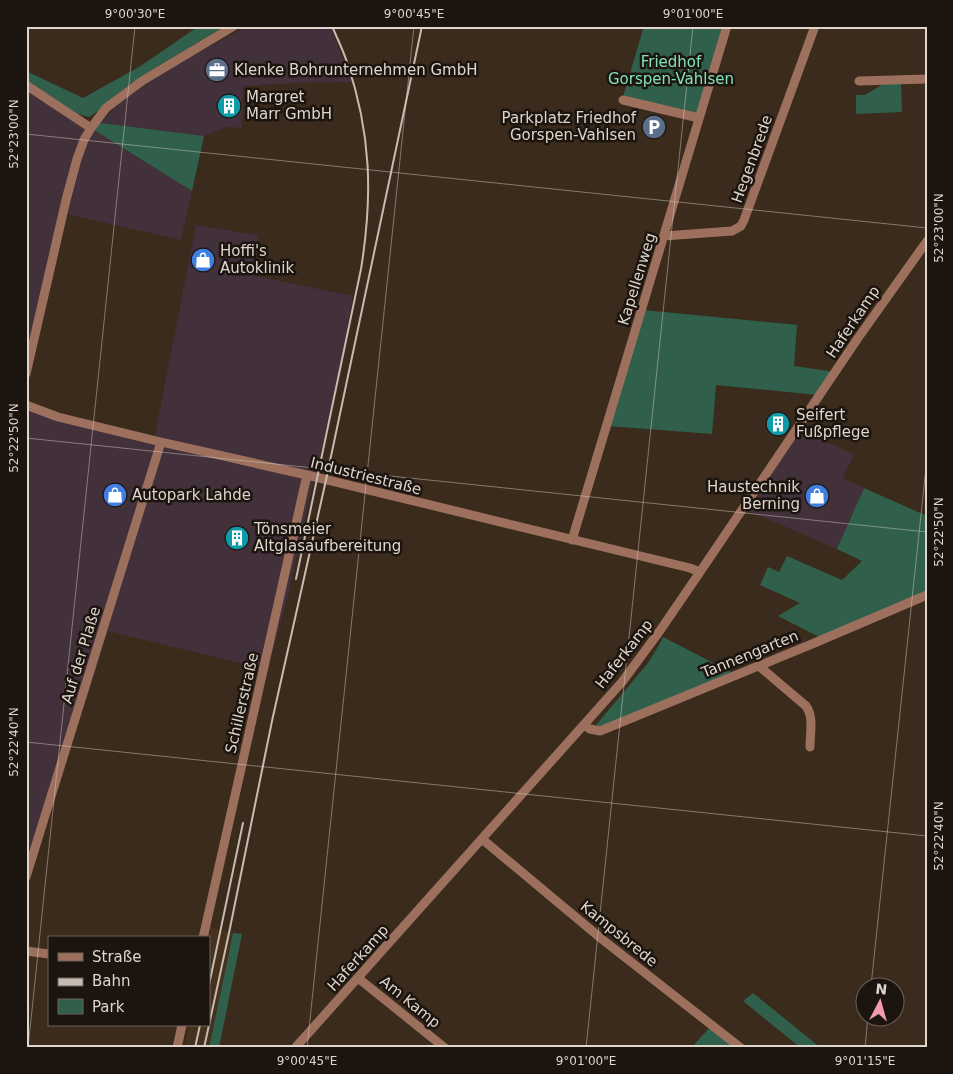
<svg xmlns="http://www.w3.org/2000/svg" width="953" height="1074" viewBox="0 0 953 1074" font-family="'DejaVu Sans',sans-serif">
  <style>
    .built { fill: #45311e }
    .industrial { fill: #42303a }
    .green { fill: #30604b }
    .lines { fill: none; stroke-linecap: round; stroke-linejoin: round }
    .minor { stroke: #9c705d; stroke-width: 9 }
    .rail { stroke: #c6bbb1; stroke-width: 2 }
    .ticks { fill: none; stroke: #dfd5cc; stroke-width: 1; stroke-opacity: 0.45 }
    .labels { text-anchor: middle; stroke-width: 5; stroke-linejoin: round; paint-order: stroke }
    .park-label { font-size: 15px; fill: #82e2b8; stroke: #1c150f }
    .poi-label { font-size: 15px; fill: #dfd5cc; stroke: #1c150f; text-anchor: start }
    .street-label { font-size: 15px; fill: #dfd5cc; stroke: #1c150f }
    .neatline { fill: none; stroke: #dfd5cc; stroke-width: 2 }
    .ticks-label { font-size: 12px; text-anchor: middle; fill: #dfd5cc }
  </style>
  <rect width="100%" height="100%" fill="#3a2b1d"/>
  <!-- built -->
  <path class="built" d="M210,927l23,6 -24,115h-25l5,-23h20v-87h-1z"/>
  <!-- industrial -->
  <path class="industrial" d="M247,26h83l14,35 8,21 -54,1 -55,3 -1,42 -16,-1 -22,9 -103,-13 13,-15 19,-16 41,-26z
    M26,84l65,44 101,63 -11,49 -118,-27 -37,161z
    M196,225l62,10 -6,40 101,21 -17,92 -28,117 -19,86 -30,113 -51,234h-10l65,-269 -155,-38 -82,255v-481l128,35z
    M800,430l54,24 -11,24 21,10 -27,61 -91,-39z"/>
  <!-- green -->
  <path class="green" d="M199,26h26l-83,50 -21,15 -23,20 -9,6 -11,-3 -52,-34v-9l57,27 56,-31z
    M644,26h81l-28,91 -75,-17z
    M901,82l1,30 -46,2v-19h9l20,-12z
    M101,123l103,13 -12,55 -101,-63z
    M643,310l154,15 -3,41 41,6 -17,23 -102,-10 -4,49 -104,-8z
    M864,488l63,28v78l-104,45 -45,-23 22,-13 -40,-18 8,-18 11,5 8,-16 55,24 20,-19 -25,-12z
    M663,637l72,37 -133,54 -6,-3 52,-62 11,-18z
    M233,933l9,1 -23,114h-10z
    M753,993l68,55h-20l-58,-47z
    M712,1025l28,23h-49z"/>
  <g class="lines">
    <!-- minor -->
    <path class="minor" d="M859,81l68,-2
      M26,85l65,43
      M623,100l76,18
      M664,236l68,-5 9,-5 3,-6 71,-194
      M26,374l40,-174 11,-41 7,-19 7,-12 15,-20 36,-27 92,-55
      M26,405l32,12 103,25 146,33 383,93 10,4
      M572,540c53,-171 102,-343 155,-514
      M759,666l47,40c8,11 4,27 4,41
      M584,725l6,4 10,2 212,-87 115,-49
      M482,839l121,101 138,108
      M26,877l135,-435
      M203,938l104,-463
      M26,951l23,3
      M358,978l87,70
      M177,1048l5,-23
      M295,1048l327,-366 37,-50 41,-60 158,-234 69,-97"/>
    <!-- rail -->
    <path class="rail" d="M296,579l65,-310c12,-74 10,-136 -14,-207 -4,-12 -10,-24 -15,-36
      M209,985l34,-162
      M195,1048l5,-23
      M204,1048l25,-115 43,-212 54,-241 96,-454"/>
  </g>
  <!-- ticks -->
  <path class="ticks" d="M26,134l901,94M26,438l901,94M26,742l901,94M871,986l56,-528M26,1046l20,2M28,1048l107,-1022M307,1048l107,-1022M586,1048l107,-1022M865,1048l3,-32"/>
  <!-- icons -->
  <defs>
    <g id="office-disc" transform="scale(1.25)"><circle r="9.5" fill="#5c6f8a" stroke="#1c150f"/><path d="M-6-3h4V-5.5h4V-3h4V5H-6ZM-1-4.5V-3h2v-1.5ZM-6 0V1H6V0Z" fill="#fff"/></g>
    <g id="building-disc" transform="scale(1.25)"><circle r="9.5" fill="#0f9aa8" stroke="#1c150f"/><path d="M-4-6H4V6H1V3H-1V6H-4ZM-2.5-4.3h1.7v1.8h-1.7ZM.8-4.3h1.7v1.8H.8ZM-2.5-1h1.7V.8h-1.7ZM.8-1h1.7V.8H.8Z" fill="#fff"/></g>
    <g id="parking-disc" transform="scale(1.25)"><circle r="9.5" fill="#5c6f8a" stroke="#1c150f"/><path d="M-3.5-5.5H1a3.5 3.5 0 0 1 0 7H-1V5.5H-3.5ZM-1-3.4V-.6H.8a1.4 1.4 0 0 0 0-2.8Z" fill="#fff"/></g>
    <g id="shop-disc" transform="scale(1.25)"><circle r="9.5" fill="#3f7fe0" stroke="#1c150f"/><path d="M-5-2.5h2.3a2.7 3.5 0 0 1 5.4 0H5L5.5 6h-11ZM-1.5-2.5h3a1.5 2.3 0 0 0-3 0Z" fill="#fff"/></g>
  </defs>
  <g fill-rule="evenodd">
    <use href="#office-disc" x="217" y="70"/>
    <use href="#building-disc" x="229" y="106"/>
    <use href="#parking-disc" x="654" y="127"/>
    <use href="#shop-disc" x="203" y="260"/>
    <use href="#building-disc" x="778" y="424"/>
    <use href="#shop-disc" x="115" y="495"/>
    <use href="#shop-disc" x="817" y="496"/>
    <use href="#building-disc" x="237" y="538"/>
  </g>
  <g class="labels">
    <!-- park labels -->
    <g class="park-label">
      <text x="671" y="67">Friedhof<tspan x="671" dy="17">Gorspen-Vahlsen</tspan></text>
    </g>
    <!-- poi labels -->
    <g class="poi-label">
      <text x="234" y="75">Klenke Bohrunternehmen GmbH</text>
      <text x="246" y="102">Margret<tspan x="246" dy="17">Marr GmbH</tspan></text>
      <text x="636" y="123" text-anchor="end">Parkplatz Friedhof<tspan x="636" dy="17">Gorspen-Vahlsen</tspan></text>
      <text x="220" y="256">Hoffi's<tspan x="220" dy="17">Autoklinik</tspan></text>
      <text x="796" y="420">Seifert<tspan x="796" dy="17">Fußpflege</tspan></text>
      <text x="800" y="492" text-anchor="end">Haustechnik<tspan x="800" dy="17">Berning</tspan></text>
      <text x="132" y="500">Autopark Lahde</text>
      <text x="254" y="534">Tönsmeier<tspan x="254" dy="17">Altglasaufbereitung</tspan></text>
    </g>
    <!-- street labels -->
    <g class="street-label">
      <text transform="translate(752 159) rotate(-70)" y="5">Hegenbrede</text>
      <text transform="translate(637 279) rotate(-73)" y="5">Kapellenweg</text>
      <text transform="translate(853 322) rotate(-56)" y="5">Haferkamp</text>
      <text transform="translate(366 476) rotate(14)" y="5">Industriestraße</text>
      <text transform="translate(624 654) rotate(-52)" y="5">Haferkamp</text>
      <text transform="translate(750 654) rotate(-22)" y="5">Tannengarten</text>
      <text transform="translate(81 655) rotate(-73)" y="5">Auf der Plaße</text>
      <text transform="translate(242 703) rotate(-77)" y="5">Schillerstraße</text>
      <text transform="translate(619 934) rotate(39)" y="5">Kampsbrede</text>
      <text transform="translate(358 958) rotate(-48)" y="5">Haferkamp</text>
      <text transform="translate(410 1002) rotate(39)" y="5">Am Kamp</text>
    </g>
  </g>
  <!-- border -->
  <rect width="953" height="1074" fill="none" stroke="#1c150f" stroke-width="55"/>
  <!-- legend -->
  <rect x="48" y="936" width="162" height="90" fill="#1c150f" stroke="#6a625b"/>
  <rect x="58" y="953" width="25" height="8" fill="#9c705d" stroke="#6a625b"/>
  <text x="92" y="962" font-size="15" fill="#dfd5cc">Straße</text>
  <rect x="58" y="978" width="25" height="8" fill="#c6bbb1" stroke="#6a625b"/>
  <text x="92" y="986" font-size="15" fill="#dfd5cc">Bahn</text>
  <rect x="58" y="999" width="25" height="15" fill="#30604b" stroke="#6a625b"/>
  <text x="92" y="1012" font-size="15" fill="#dfd5cc">Park</text>
  <!-- north arrow -->
  <g transform="translate(880 1002) rotate(6)"><circle r="24" fill="#1c150f" stroke="#6a625b"/>
  <path d="M0-4L9 19L0 12L-9 19Z" fill="#f39aab"/>
  <text y="-8" font-size="14" font-weight="bold" text-anchor="middle" fill="#dfd5cc">N</text>
  </g>
  <rect x="28" y="28" width="898" height="1018" class="neatline"/>
  <g class="ticks-label">
    <text x="135" y="18">9°00'30"E</text>
    <text x="414" y="18">9°00'45"E</text>
    <text x="693" y="18">9°01'00"E</text>
    <text transform="translate(14 134) rotate(-90)" y="4">52°23'00"N</text>
    <text transform="translate(939 228) rotate(-90)" y="4">52°23'00"N</text>
    <text transform="translate(14 438) rotate(-90)" y="4">52°22'50"N</text>
    <text transform="translate(939 532) rotate(-90)" y="4">52°22'50"N</text>
    <text transform="translate(14 742) rotate(-90)" y="4">52°22'40"N</text>
    <text transform="translate(939 836) rotate(-90)" y="4">52°22'40"N</text>
    <text x="307" y="1065">9°00'45"E</text>
    <text x="586" y="1065">9°01'00"E</text>
    <text x="865" y="1065">9°01'15"E</text>
  </g>
</svg>
